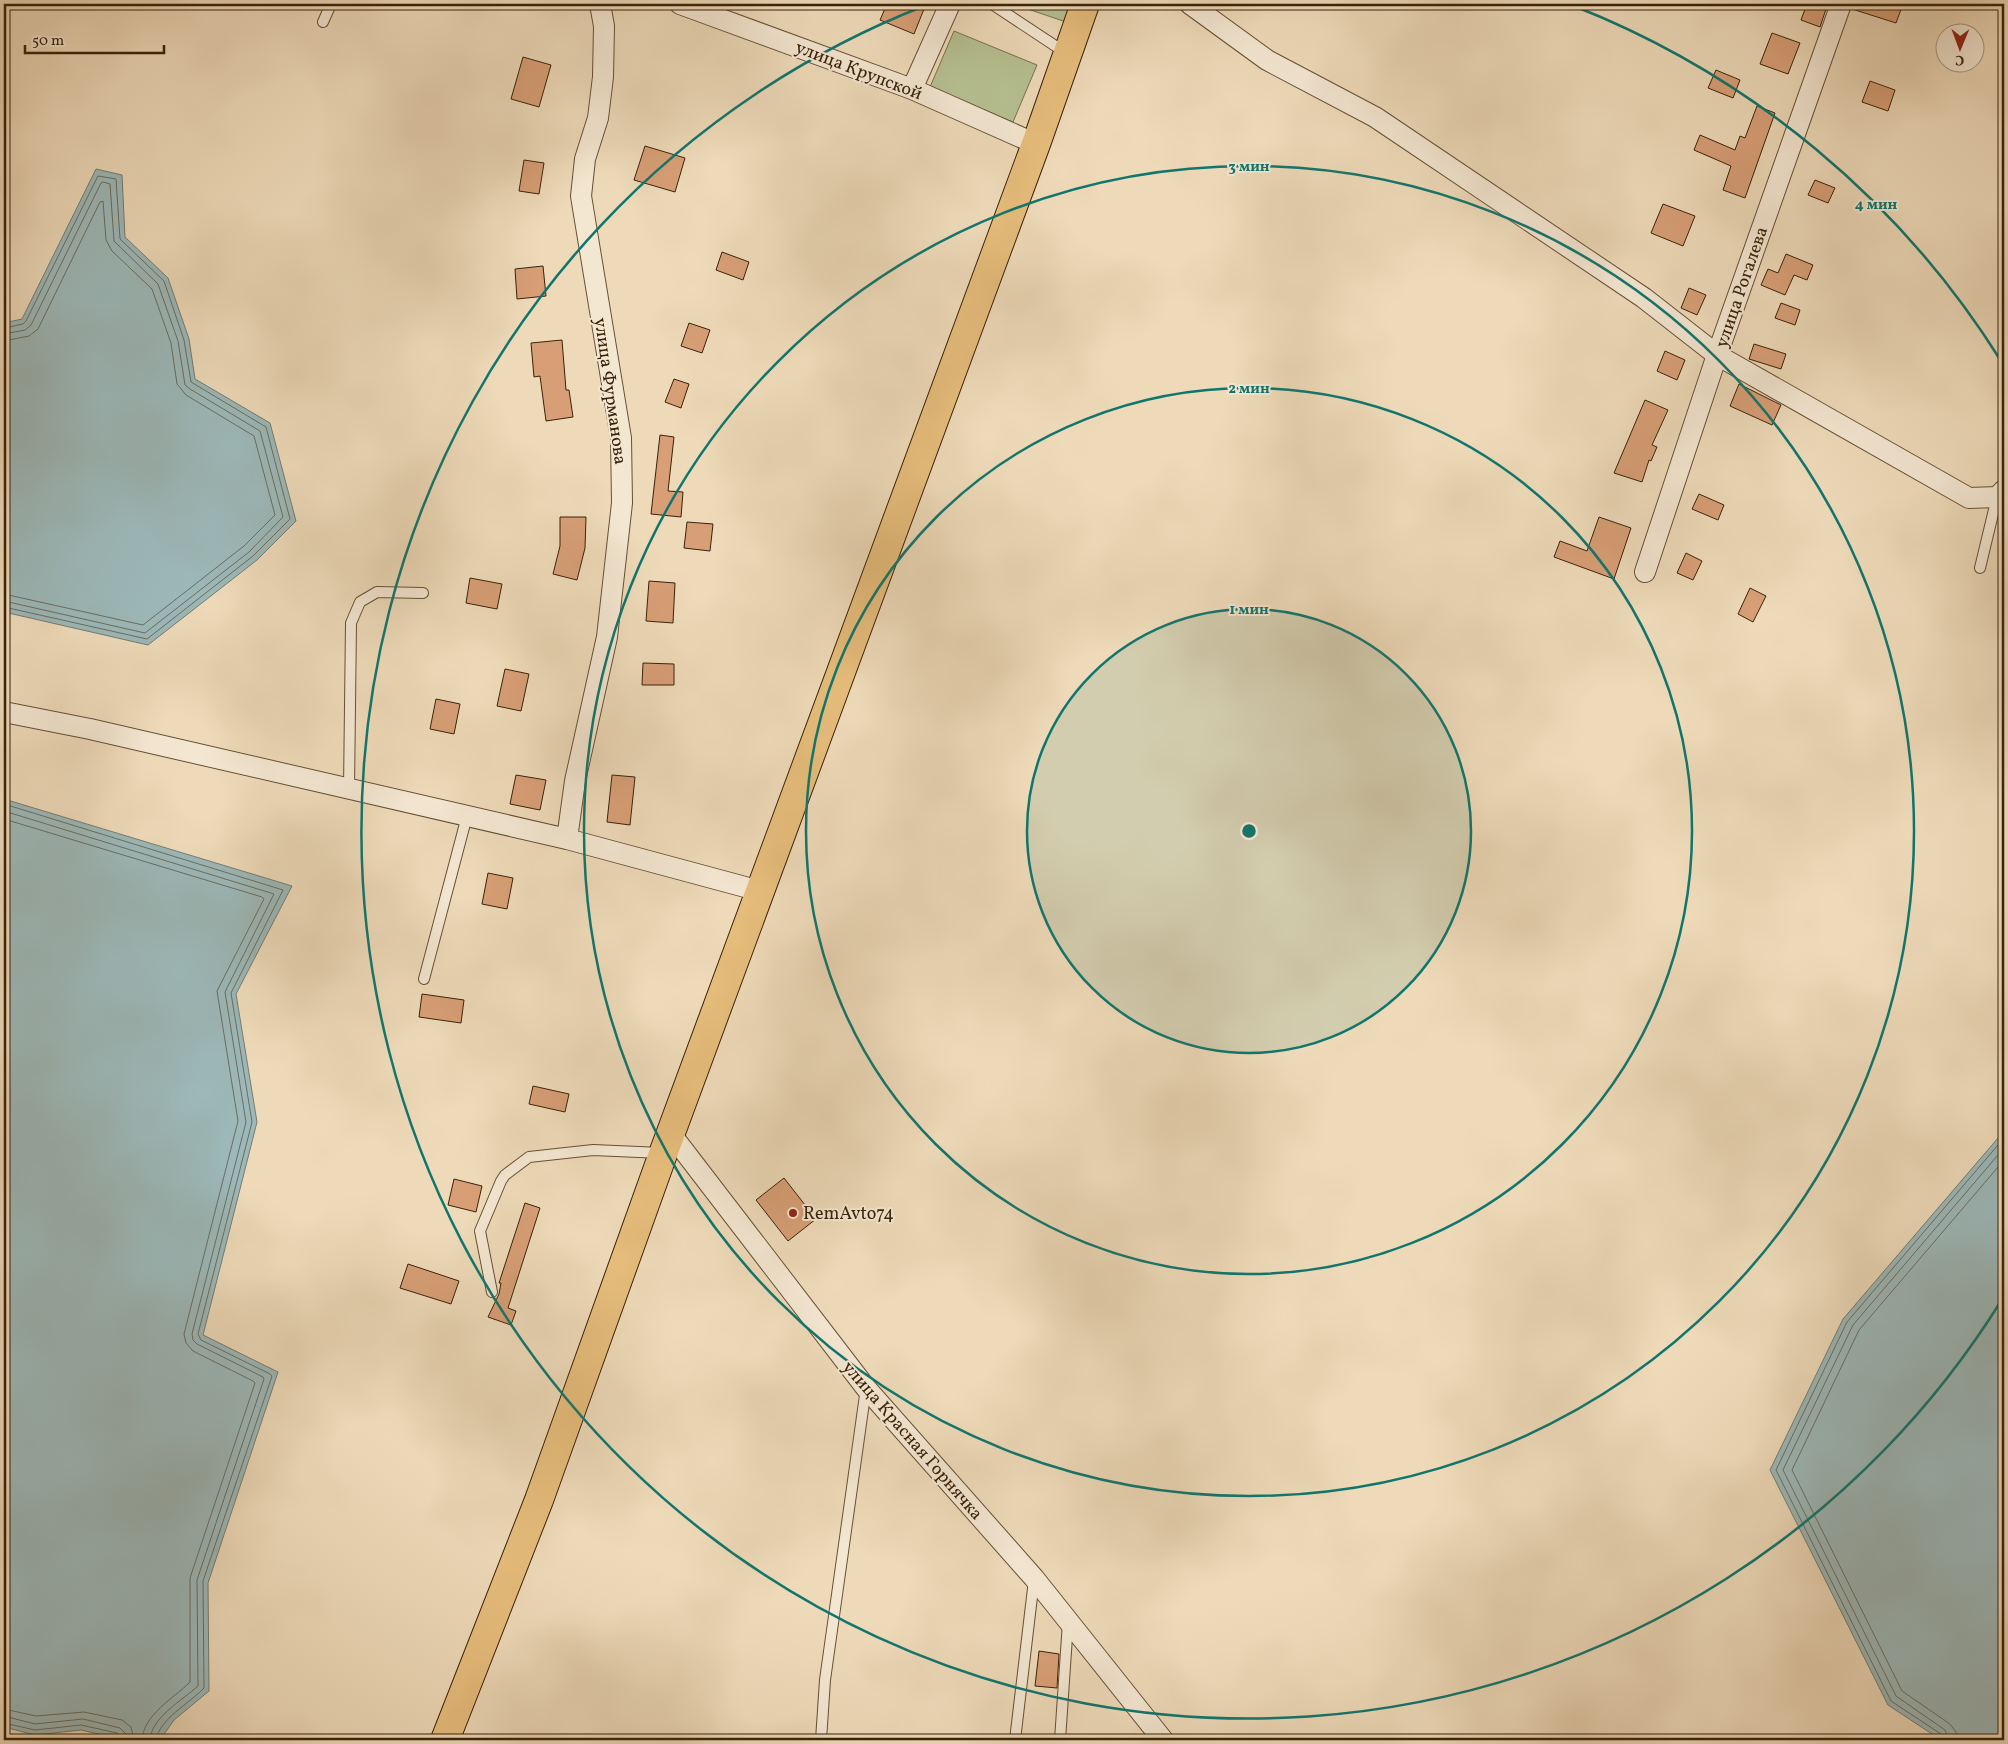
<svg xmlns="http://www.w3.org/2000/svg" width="2008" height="1744" viewBox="0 0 2008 1744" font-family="Vollkorn,serif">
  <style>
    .green { fill: #b6c091; stroke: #78714d }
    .water { fill: #9cb8b8; stroke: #747c72 }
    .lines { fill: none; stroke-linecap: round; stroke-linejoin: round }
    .shore { stroke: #6a6d60; stroke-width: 1 }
    .building { fill: #d89f76; stroke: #392209 }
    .service-casing { stroke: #665035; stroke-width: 12 }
    .minor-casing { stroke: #665035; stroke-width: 22 }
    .primary-casing { stroke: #392209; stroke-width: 30 }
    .service { stroke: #f4e7d2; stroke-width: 10 }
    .minor { stroke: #f4e7d2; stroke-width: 20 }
    .primary { stroke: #e7bd7c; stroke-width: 28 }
    .ring { fill: none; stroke: #0f766e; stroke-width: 2.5 }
    .poi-dot { fill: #8f2418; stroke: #f4e7d2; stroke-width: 2 }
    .labels { text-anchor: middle; stroke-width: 4; stroke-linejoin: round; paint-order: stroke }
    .street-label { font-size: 18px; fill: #392209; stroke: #f4e7d2 }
    .poi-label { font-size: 18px; fill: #392209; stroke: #f4e7d2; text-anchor: start }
    .centre { fill: #0f766e; stroke: #f4e7d2; stroke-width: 2.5 }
    .ring-label { font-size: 15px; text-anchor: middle; font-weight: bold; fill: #0f766e; stroke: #f4e7d2; stroke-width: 4; stroke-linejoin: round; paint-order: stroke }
  </style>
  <rect width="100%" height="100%" fill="#eedab9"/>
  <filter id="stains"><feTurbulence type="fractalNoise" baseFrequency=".004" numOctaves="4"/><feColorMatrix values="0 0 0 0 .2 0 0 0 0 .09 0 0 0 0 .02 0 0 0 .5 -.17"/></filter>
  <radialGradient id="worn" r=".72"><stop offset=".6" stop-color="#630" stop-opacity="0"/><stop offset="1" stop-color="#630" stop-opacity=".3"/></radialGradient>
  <!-- green -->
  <path class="green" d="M1013,4h59l-6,18z
    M954,31l83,34 -24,57 -83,-35z"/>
  <!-- water -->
  <path class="water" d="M96,169l26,6 3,62 43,41 21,61 6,40 75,44 26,98 -39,39 -109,85 -144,-33v-289l18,-4z
    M4,799l288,87 -56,108 21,128 -54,213 75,37 -70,211 1,108 -35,29 -14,20h-35l-44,-10 -46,5 -31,-8z
    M2004,1131v609h-63l-53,-35 -118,-235 73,-151z"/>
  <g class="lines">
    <!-- shore -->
    <path class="shore" d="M4,328l19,-4 3,-3 72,-145 18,3 4,60 44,42 20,59 7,42 75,45 24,92 -37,37 -106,83 -143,-32
      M4,334l21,-4 6,-5 70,-142 2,-1 7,2 4,57 44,43 20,57 7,44 5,4 70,42 23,86 -34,35 -104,81 -141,-32
      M4,341l25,-5 9,-7 62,-127 3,-1 3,39 6,11 40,38 19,54 6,41 9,11 68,41 21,79 -31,31 -101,79 -139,-31
      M4,804l279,86 -52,103 21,129 -54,212 3,6 69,34 2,2 -69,205 1,107c-14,15 -45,31 -48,52
      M4,811l270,83 -49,98 21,130 -54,212 1,6 4,4 66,33 1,2 -67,201 1,106c-15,14 -47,31 -48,54
      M4,819l258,78 2,2 -47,92 21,130 -54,213 2,9 7,8 60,30 2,2 -65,195v104c-16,16 -47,33 -48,58
      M4,1709l32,7 48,-4 38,8 9,7 3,13
      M4,1716l31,8 48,-5 37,9 5,5 2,7
      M4,1723l31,7 46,-5 36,8 3,3v4
      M1943,1740l-2,-6 -50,-33 -115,-231 71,-148 157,-184
      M1949,1740l-4,-10 -49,-34 -113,-226 70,-145 151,-177
      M1957,1740l-1,-8 -6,-8 -48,-33 -110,-221 67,-140 145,-170"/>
  </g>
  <!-- building -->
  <path class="building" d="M887,4h39l-12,30 -34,-14z
    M1807,4l19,5 -6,18 -19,-7z
    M1853,4h50l-7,19 -44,-14z
    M1772,33l28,10 -12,31 -28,-10z
    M523,57l28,8 -12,42 -28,-8z
    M1716,70l24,10 -7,18 -25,-10z
    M1870,81l25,9 -7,21 -26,-9z
    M1757,106l18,7 -30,85 -22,-8 8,-24 -37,-16 6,-15 35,15 5,-14 5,2z
    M645,146l40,12 -10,34 -41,-12z
    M524,160l20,3 -5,31 -20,-3z
    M1815,180l20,8 -7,15 -20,-8z
    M1663,204l32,12 -12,30 -32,-13z
    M722,252l27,10 -6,18 -27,-10z
    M1786,254l27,11 -6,15 -13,-5 -9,20 -24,-10 7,-16 10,4z
    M543,266l3,30 -29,3 -2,-30z
    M1689,288l17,7 -9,20 -16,-7z
    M1781,303l19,7 -5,15 -20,-7z
    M689,323l21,7 -8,23 -21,-7z
    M562,340l4,50h3l4,27 -27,4 -6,-45 -6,1 -3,-34z
    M1754,344l32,10 -5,15 -32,-10z
    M1665,351l20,9 -8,20 -20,-9z
    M674,379l15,5 -8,24 -16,-6z
    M1739,384l42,21 -9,20 -42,-19z
    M1645,400l23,10 -16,35 5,2 -6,14 -2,-1 -7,22 -28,-9z
    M660,435l14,2 -6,54 15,1 -2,25 -30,-3z
    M1699,494l25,11 -6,15 -26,-11z
    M560,517h26l-1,31 -8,32 -24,-6 7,-28z
    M1599,517l32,11 -17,51 -60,-22 6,-16 27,10z
    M687,522l26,2 -3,27 -26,-3z
    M1686,553l16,8 -9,19 -16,-7z
    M470,578l32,6 -5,25 -31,-6z
    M649,581l26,2 -2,40 -27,-2z
    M1750,588l16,8 -13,26 -15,-8z
    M643,663l31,1v21h-32z
    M505,669l24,5 -8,37 -24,-5z
    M436,699l24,5 -6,30 -24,-5z
    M516,775l30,5 -6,30 -30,-6z
    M612,775l23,2 -5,48 -23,-3z
    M488,873l25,5 -6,31 -25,-5z
    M422,994l42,6 -3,23 -42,-6z
    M533,1086l36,8 -4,18 -36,-8z
    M784,1178l32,41 -28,22 -32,-41z
    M454,1179l28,7 -6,26 -28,-7z
    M525,1203l15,5 -32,100 8,3 -5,14 -23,-8 11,-23 2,-11h-2z
    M408,1264l51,17 -8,23 -51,-16z
    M1039,1651l20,3 -2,34 -22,-2z"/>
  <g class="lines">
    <!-- service casing -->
    <g class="service-casing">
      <path id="service" d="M992,4l74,49
        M323,22l8,-18
        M1980,568l17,-71
        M349,789l2,-166 9,-21 17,-10 46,1
        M424,979l43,-163
        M492,1292l-12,-61 21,-50 4,-6 24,-18 64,-7 69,3
        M821,1740l4,-60 41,-292
        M1015,1740l19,-160
        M1060,1740l8,-118"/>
    </g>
    <!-- minor casing -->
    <g class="minor-casing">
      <path id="minor" d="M680,4l232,85 124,55
        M1190,4l77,56 108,57 269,181 73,57 252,143 28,-1 7,-7
        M912,89l38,-85
        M1645,572l72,-217 124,-351
        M4,712l86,17 477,110 193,52
        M567,839l8,-58 32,-144 15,-134 -1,-65 -40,-242 4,-37 13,-41 5,-41 1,-51 -4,-22
        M671,1134l195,254 168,190 129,162"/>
    </g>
    <!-- primary casing -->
    <g class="primary-casing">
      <path id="primary" d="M445,1740l94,-240 124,-346 373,-1010 49,-140"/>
    </g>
    <!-- service -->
    <use href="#service" class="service"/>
    <!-- minor -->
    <use href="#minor" class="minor"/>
    <!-- primary -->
    <use href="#primary" class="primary"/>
  </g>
  <!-- distance rings -->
  <circle cx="1249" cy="831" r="222" fill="#0f766e" fill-opacity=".12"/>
  <g class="ring">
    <circle cx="1249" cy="831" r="222"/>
    <circle cx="1249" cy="831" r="443"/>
    <circle cx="1249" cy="831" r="665"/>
    <path d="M2001 1301A887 887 0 1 1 924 6M1574 6A887 887 0 0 1 2001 361"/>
  </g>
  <!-- markers -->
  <circle class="poi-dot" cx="793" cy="1213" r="5"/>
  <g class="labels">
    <!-- street labels -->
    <g class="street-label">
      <text transform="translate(859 70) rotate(21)" y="6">улица Крупской</text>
      <text transform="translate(1741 287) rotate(-71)" y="6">улица Рогалева</text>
      <text transform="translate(611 391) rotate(82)" y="6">улица Фурманова</text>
      <text transform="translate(913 1440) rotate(49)" y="6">улица Красная Горнячка</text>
    </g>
    <!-- poi labels -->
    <g class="poi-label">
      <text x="803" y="1219">RemAvto74</text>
    </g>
  </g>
  <circle cx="1249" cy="831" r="8" class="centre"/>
  <g class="ring-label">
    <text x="1249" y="171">3 мин</text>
    <text x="1876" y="209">4 мин</text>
    <text x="1249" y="393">2 мин</text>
    <text x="1249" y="614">1 мин</text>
  </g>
  <!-- margin -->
  <rect width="2008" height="1744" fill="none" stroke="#eedab9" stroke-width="20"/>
  <rect x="5" y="5" width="1998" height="1734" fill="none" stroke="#392209" stroke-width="2.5"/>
  <rect x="10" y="10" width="1988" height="1724" fill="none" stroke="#392209"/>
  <!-- north arrow -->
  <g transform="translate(1960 48) rotate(181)"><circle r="24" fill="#f4e7d2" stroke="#a99882"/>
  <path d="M0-4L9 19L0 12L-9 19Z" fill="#8f2418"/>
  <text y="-8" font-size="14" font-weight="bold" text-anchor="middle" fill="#392209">С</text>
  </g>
  <!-- scale -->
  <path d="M25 45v8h139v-8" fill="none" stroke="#392209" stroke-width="2.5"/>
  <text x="32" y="45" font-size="15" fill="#392209" stroke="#f4e7d2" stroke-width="4" paint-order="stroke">50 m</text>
  <rect width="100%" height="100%" filter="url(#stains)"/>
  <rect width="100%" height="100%" fill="url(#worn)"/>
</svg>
